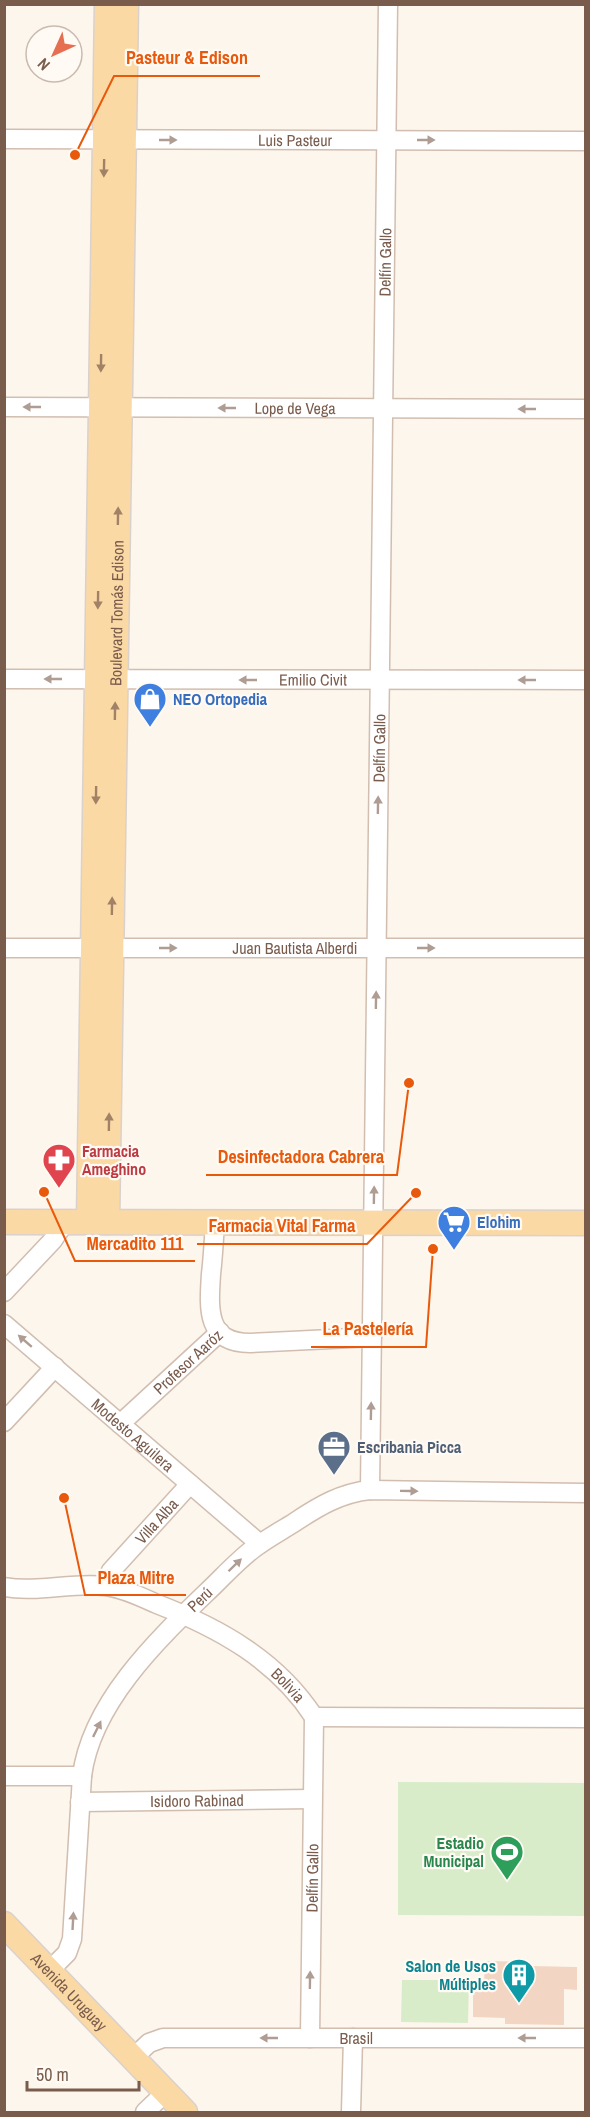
<svg xmlns="http://www.w3.org/2000/svg" width="590" height="2117" viewBox="0 0 590 2117" font-family="'Archivo Narrow',sans-serif">
  <style>
    .green { fill: #d8ecc9 }
    .building { fill: #f3d5c3 }
    .lines { fill: none; stroke-linecap: round; stroke-linejoin: round }
    .minor-casing { stroke: #d1beb0; stroke-width: 21 }
    .major-casing { stroke: #dad1cd; stroke-width: 27 }
    .minor { stroke: #fff; stroke-width: 18 }
    .major { stroke: #fbd9a5; stroke-width: 24 }
    .oneway { fill: #af9d94 }
    .oneway2 { fill: #a18267 }
    .labels { text-anchor: middle; stroke-width: 4.5; stroke-linejoin: round; paint-order: stroke }
    .street-label { font-size: 16px; fill: #7a5c4d; stroke: #fffaf3 }
    .shop-label { font-size: 16px; font-weight: bold; fill: #366cbe; stroke: #fffaf3; text-anchor: start }
    .health-label { font-size: 16px; font-weight: bold; fill: #be3a42; stroke: #fffaf3; text-anchor: start }
    .service-label { font-size: 16px; font-weight: bold; fill: #4e5e75; stroke: #fffaf3; text-anchor: start }
    .leisure-label { font-size: 16px; font-weight: bold; fill: #27864d; stroke: #fffaf3; text-anchor: end }
    .culture-label { font-size: 16px; font-weight: bold; fill: #0d838f; stroke: #fffaf3; text-anchor: end }
    .leader { fill: none; stroke: #e8590c; stroke-width: 2 }
    .callout-dot { fill: #e8590c; stroke: #fffaf3; stroke-width: 2 }
    .callout-label { font-size: 18px; text-anchor: middle; font-weight: bold; fill: #e8590c; stroke: #fffaf3; stroke-width: 4.5; stroke-linejoin: round; paint-order: stroke }
  </style>
  <rect width="100%" height="100%" fill="#fdf6ec"/>
  <!-- green -->
  <path class="green" d="M398,1782l187,1v133l-187,-1z
    M402,1980h67l-1,43 -67,-1z"/>
  <!-- building -->
  <path class="building" d="M485,1961l44,1v4l48,1v23l-13,-1v36l-59,-1v-6l-32,-1v-34h11z"/>
  <g class="lines">
    <!-- minor casing -->
    <g class="minor-casing">
      <g id="minor">
        <path id="s1" d="M4,139l582,2"/>
        <path id="s2" d="M4,407l582,2"/>
        <path id="s3" d="M4,679l582,1"/>
        <path id="s4" d="M4,948h582"/>
        <path d="M215,1222c-1,17 -2,35 -4,52 -2,33 -6,69 39,69l122,-6"/>
        <path d="M4,1292l49,-52 12,-18"/>
        <path id="s5" d="M4,1324l256,220"/>
        <path d="M4,1422l51,-55"/>
        <path id="s6" d="M120,1424l100,-92"/>
        <path id="s7" d="M370,1490l18,-1486"/>
        <path id="s8" d="M4,1587c34,6 68,-5 101,-1 18,2 36,11 52,18 62,24 120,56 157,113"/>
        <path id="s9" d="M114,1587l-6,-8 3,-8 79,-87"/>
        <path d="M314,1717l272,1"/>
        <path d="M4,1776h78"/>
        <path id="s10" d="M80,1802l232,-3"/>
        <path id="s11" d="M49,1971l18,-18 5,-14 10,-163c9,-72 74,-135 124,-183 15,-14 30,-31 47,-44 13,-10 28,-18 42,-27 24,-16 46,-29 75,-32l216,3"/>
        <path id="s12" d="M310,2038l4,-321"/>
        <path id="s13" d="M133,2058l16,-15 14,-5h423"/>
        <path d="M145,2112l21,-20"/>
        <path d="M351,2112l2,-74"/>
      </g>
    </g>
    <!-- major casing -->
    <g class="major-casing">
      <g id="major">
        <path d="M4,1222l582,1"/>
        <path d="M89,1222l18,-1218"/>
        <path id="s14" d="M107,1222l19,-1218"/>
        <path id="s15" d="M4,1924l181,188"/>
      </g>
    </g>
    <!-- minor -->
    <use href="#minor" class="minor"/>
    <!-- major -->
    <use href="#major" class="major"/>
  </g>
  <!-- one-way arrows -->
  <defs><path id="oneway-solid" d="M-6-.8H1V-3.2L6.5 0L1 3.2V.8H-6Z" transform="scale(1.5)"/></defs>
  <g class="oneway">
    <use href="#oneway-solid" transform="translate(168 140)"/>
    <use href="#oneway-solid" transform="translate(426 140)"/>
    <use href="#oneway-solid" transform="translate(32 407) rotate(-180)"/>
    <use href="#oneway-solid" transform="translate(227 408) rotate(-180)"/>
    <use href="#oneway-solid" transform="translate(527 409) rotate(-180)"/>
    <use href="#oneway-solid" transform="translate(53 679) rotate(-180)"/>
    <use href="#oneway-solid" transform="translate(248 680) rotate(-180)"/>
    <use href="#oneway-solid" transform="translate(527 680) rotate(-180)"/>
    <use href="#oneway-solid" transform="translate(378 805) rotate(-89)"/>
    <use href="#oneway-solid" transform="translate(168 948)"/>
    <use href="#oneway-solid" transform="translate(426 948)"/>
    <use href="#oneway-solid" transform="translate(376 1000) rotate(-89)"/>
    <use href="#oneway-solid" transform="translate(374 1195) rotate(-89)"/>
    <use href="#oneway-solid" transform="translate(25 1341) rotate(-139)"/>
    <use href="#oneway-solid" transform="translate(371 1411) rotate(-89)"/>
    <use href="#oneway-solid" transform="translate(409 1491) rotate(1)"/>
    <use href="#oneway-solid" transform="translate(235 1565) rotate(-44)"/>
    <use href="#oneway-solid" transform="translate(97 1729) rotate(-64)"/>
    <use href="#oneway-solid" transform="translate(73 1921) rotate(-87)"/>
    <use href="#oneway-solid" transform="translate(310 1980) rotate(-89)"/>
    <use href="#oneway-solid" transform="translate(269 2038) rotate(180)"/>
    <use href="#oneway-solid" transform="translate(527 2038) rotate(180)"/>
  </g>
  <g class="oneway2">
    <use href="#oneway-solid" transform="translate(104 168) rotate(91)"/>
    <use href="#oneway-solid" transform="translate(101 363) rotate(91)"/>
    <use href="#oneway-solid" transform="translate(118 516) rotate(-89)"/>
    <use href="#oneway-solid" transform="translate(98 600) rotate(91)"/>
    <use href="#oneway-solid" transform="translate(115 711) rotate(-89)"/>
    <use href="#oneway-solid" transform="translate(96 795) rotate(91)"/>
    <use href="#oneway-solid" transform="translate(112 906) rotate(-89)"/>
    <use href="#oneway-solid" transform="translate(109 1122) rotate(-89)"/>
  </g>
  <!-- icons -->
  <defs>
    <g id="shop-pin" transform="scale(1.725)"><path d="M0 17L-7.5 6A9.5 9.5 0 1 1 7.5 6Z" fill="#3f7fe0" stroke="#fffaf3"/><path d="M-5-2.5h2.3a2.7 3.5 0 0 1 5.4 0H5L5.5 6h-11ZM-1.5-2.5h3a1.5 2.3 0 0 0-3 0Z" fill="#fff"/></g>
    <g id="pharmacy-pin" transform="scale(1.725)"><path d="M0 17L-7.5 6A9.5 9.5 0 1 1 7.5 6Z" fill="#e0444e" stroke="#fffaf3"/><path d="M-2-6h4v4h4v4h-4v4h-4v-4h-4v-4h4Z" fill="#fff"/></g>
    <g id="supermarket-pin" transform="scale(1.725)"><path d="M0 17L-7.5 6A9.5 9.5 0 1 1 7.5 6Z" fill="#3f7fe0" stroke="#fffaf3"/><path d="M-6-5.5h2.5l.6 2H6L4.5 2H-2.5L-4.4-4H-6ZM-1.5 3.2a1.3 1.3 0 1 0 .1 0ZM3 3.2a1.3 1.3 0 1 0 .1 0Z" fill="#fff"/></g>
    <g id="office-pin" transform="scale(1.725)"><path d="M0 17L-7.5 6A9.5 9.5 0 1 1 7.5 6Z" fill="#5c6f8a" stroke="#fffaf3"/><path d="M-6-3h4V-5.5h4V-3h4V5H-6ZM-1-4.5V-3h2v-1.5ZM-6 0V1H6V0Z" fill="#fff"/></g>
    <g id="stadium-pin" transform="scale(1.725)"><path d="M0 17L-7.5 6A9.5 9.5 0 1 1 7.5 6Z" fill="#2e9e5b" stroke="#fffaf3"/><path d="M0-5a6.5 5 0 1 0 0 10a6.5 5 0 1 0 0-10ZM-3.5-1.8h7v3.6h-7Z" fill="#fff"/></g>
    <g id="building-pin" transform="scale(1.725)"><path d="M0 17L-7.5 6A9.5 9.5 0 1 1 7.5 6Z" fill="#0f9aa8" stroke="#fffaf3"/><path d="M-4-6H4V6H1V3H-1V6H-4ZM-2.5-4.3h1.7v1.8h-1.7ZM.8-4.3h1.7v1.8H.8ZM-2.5-1h1.7V.8h-1.7ZM.8-1h1.7V.8H.8Z" fill="#fff"/></g>
  </defs>
  <g fill-rule="evenodd">
    <use href="#shop-pin" x="150" y="699"/>
    <use href="#pharmacy-pin" x="59" y="1160"/>
    <use href="#supermarket-pin" x="454" y="1222"/>
    <use href="#office-pin" x="334" y="1447"/>
    <use href="#stadium-pin" x="507" y="1852"/>
    <use href="#building-pin" x="519" y="1975"/>
  </g>
  <g class="labels">
    <!-- street labels -->
    <g class="street-label">
      <text dy="6" stroke="none"><textPath href="#s1" startOffset="291">Luis Pasteur</textPath></text>
      <text dy="6" stroke="none"><textPath href="#s7" startOffset="1228">Delfín Gallo</textPath></text>
      <text dy="6" stroke="none"><textPath href="#s2" startOffset="291">Lope de Vega</textPath></text>
      <text dy="6" stroke="none"><textPath href="#s14" startOffset="609">Boulevard Tomás Edison</textPath></text>
      <text dy="6" stroke="none"><textPath href="#s3" startOffset="309">Emilio Civit</textPath></text>
      <text dy="6" stroke="none"><textPath href="#s7" startOffset="742">Delfín Gallo</textPath></text>
      <text dy="6" stroke="none"><textPath href="#s4" startOffset="291">Juan Bautista Alberdi</textPath></text>
      <text dy="6" stroke="none"><textPath href="#s6" startOffset="92">Profesor Aaróz</textPath></text>
      <text dy="6" stroke="none"><textPath href="#s5" startOffset="170">Modesto Aguilera</textPath></text>
      <text dy="6" stroke="none"><textPath href="#s9" startOffset="86">Villa Alba</textPath></text>
      <text dy="6" stroke="none"><textPath href="#s11" startOffset="420">Perú</textPath></text>
      <text dy="6" stroke="none"><textPath href="#s8" startOffset="312">Bolivia</textPath></text>
      <text dy="6" stroke="none"><textPath href="#s10" startOffset="117">Isidoro Rabinad</textPath></text>
      <text dy="6" stroke="none"><textPath href="#s12" startOffset="160">Delfín Gallo</textPath></text>
      <text dy="6" stroke="none"><textPath href="#s15" startOffset="94">Avenida Uruguay</textPath></text>
      <text dy="6" stroke="none"><textPath href="#s13" startOffset="230">Brasil</textPath></text>
    </g>
    <!-- shop labels -->
    <g class="shop-label">
      <text x="173" y="705">NEO Ortopedia</text>
      <text x="477" y="1228">Elohim</text>
    </g>
    <!-- health labels -->
    <g class="health-label">
      <text x="82" y="1157">Farmacia<tspan x="82" dy="18">Ameghino</tspan></text>
    </g>
    <!-- service labels -->
    <g class="service-label">
      <text x="357" y="1453">Escribania Picca</text>
    </g>
    <!-- leisure labels -->
    <g class="leisure-label">
      <text x="484" y="1849">Estadio<tspan x="484" dy="18">Municipal</tspan></text>
    </g>
    <!-- culture labels -->
    <g class="culture-label">
      <text x="496" y="1972">Salon de Usos<tspan x="496" dy="18">Múltiples</tspan></text>
    </g>
  </g>
  <!-- callouts -->
  <path class="leader" d="M75 155L114 76H260M409 1083L397 1175H206M416 1193L367 1244H197M44 1192L75 1261H195M433 1249L426 1347H311M64 1498L85 1595H186"/>
  <g class="callout-dot">
    <circle cx="75" cy="155" r="6"/>
    <circle cx="409" cy="1083" r="6"/>
    <circle cx="416" cy="1193" r="6"/>
    <circle cx="44" cy="1192" r="6"/>
    <circle cx="433" cy="1249" r="6"/>
    <circle cx="64" cy="1498" r="6"/>
  </g>
  <g class="callout-label">
    <text x="187" y="64">Pasteur &amp; Edison</text>
    <text x="301" y="1163">Desinfectadora Cabrera</text>
    <text x="282" y="1232">Farmacia Vital Farma</text>
    <text x="135" y="1250">Mercadito 111</text>
    <text x="368" y="1335">La Pastelería</text>
    <text x="136" y="1584">Plaza Mitre</text>
  </g>
  <!-- border -->
  <rect width="590" height="2117" fill="none" stroke="#7a5c4d" stroke-width="12"/>
  <!-- north arrow -->
  <g transform="translate(54 54) rotate(225)"><circle r="28" fill="#fffaf3" stroke="#cabbb1" stroke-width="1.5"/>
  <path d="M0-4.5L10 22L0 15L-10 22Z" fill="#e76f51"/>
  <text y="-9" font-size="16" font-weight="bold" text-anchor="middle" fill="#7a5c4d">N</text>
  </g>
  <!-- scale -->
  <path d="M27 2081v9h112v-9" fill="none" stroke="#7a5c4d" stroke-width="3"/>
  <text x="36" y="2081" font-size="18" fill="#7a5c4d" stroke="#fffaf3" stroke-width="4.5" paint-order="stroke">50 m</text>
</svg>
